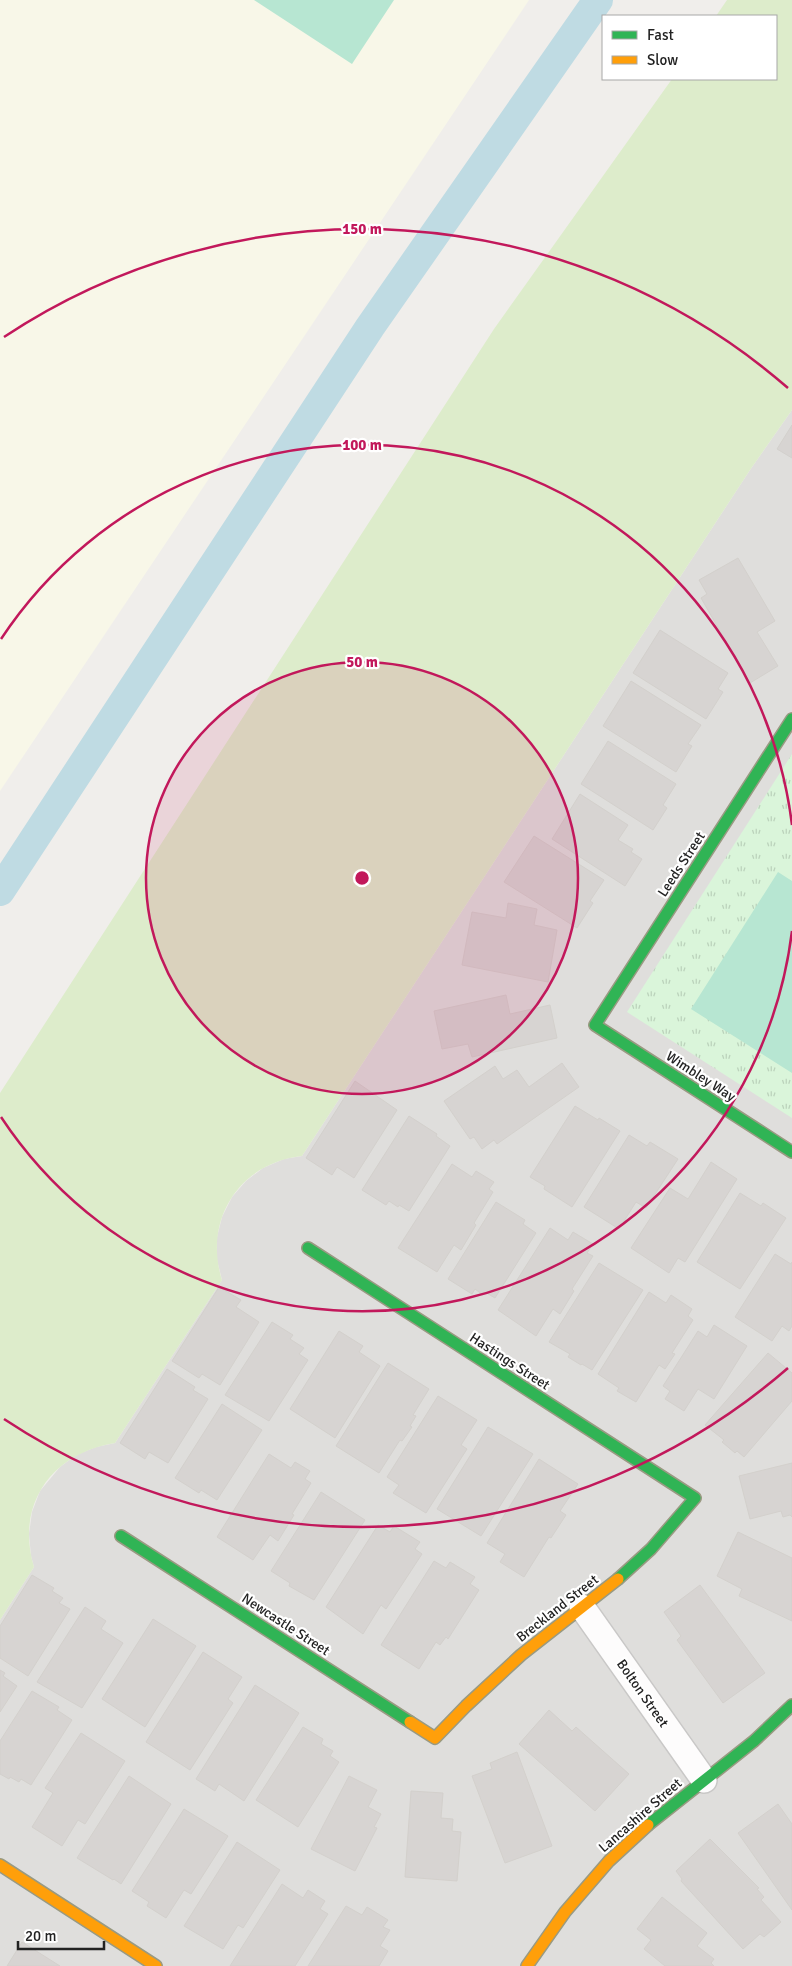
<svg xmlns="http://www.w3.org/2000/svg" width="792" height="1966" viewBox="0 0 792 1966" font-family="Signika,sans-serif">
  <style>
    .residential { fill: #dfdedc }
    .education { fill: #f8f7e8 }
    .grass { fill: #ddeccb }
    .park { fill: url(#park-tufts) }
    .pitch { fill: #b7e6d2 }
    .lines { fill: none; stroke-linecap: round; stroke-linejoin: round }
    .canal { stroke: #bfdbe3; stroke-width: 30 }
    .building { fill: #d7d4d2; stroke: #d3d0cc }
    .street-casing { stroke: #c9c8c7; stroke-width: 28 }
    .fast-casing { stroke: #999a82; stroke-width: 14 }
    .slow-casing { stroke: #999a82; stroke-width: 14 }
    .street { stroke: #fdfcfc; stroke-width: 25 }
    .fast { stroke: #30b455; stroke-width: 11 }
    .slow { stroke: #ff9f0a; stroke-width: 11 }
    .ring { fill: none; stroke: #c2185b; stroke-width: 2.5 }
    .labels { text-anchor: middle; stroke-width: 4.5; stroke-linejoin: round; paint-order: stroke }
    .street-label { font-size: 14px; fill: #222; stroke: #fff }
    .centre { fill: #c2185b; stroke: #fff; stroke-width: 2.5 }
    .ring-label { font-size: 15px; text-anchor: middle; font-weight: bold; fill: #c2185b; stroke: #fff; stroke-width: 4.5; stroke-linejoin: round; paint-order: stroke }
  </style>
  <defs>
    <pattern id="park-tufts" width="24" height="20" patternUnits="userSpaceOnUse" patternTransform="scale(1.25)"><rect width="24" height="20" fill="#daf5da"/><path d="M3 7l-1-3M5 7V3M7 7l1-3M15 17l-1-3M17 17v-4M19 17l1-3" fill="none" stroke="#bbd2bb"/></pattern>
  </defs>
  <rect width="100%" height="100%" fill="#f0eeeb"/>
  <!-- residential -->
  <path class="residential" d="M792,410v1556h-792v-346l34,-53 -3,-11 -2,-22 3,-22 8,-21 20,-24 16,-12 20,-8 19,-4 107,-163 -5,-20v-23l5,-20 10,-20 14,-16 17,-13 21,-9 18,-3 448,-686z"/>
  <!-- education -->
  <path class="education" d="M0,0h529l-529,791z"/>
  <!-- grass -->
  <path class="grass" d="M727,0h65v410l-42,60 -448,686c-63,7 -99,64 -80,124l-107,163c-63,10 -100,61 -81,124l-34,53v-527l494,-764 178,-250h104v-63h-60z"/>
  <!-- park -->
  <path class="park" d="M792,754v364l-165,-106z"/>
  <!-- pitch -->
  <path class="pitch" d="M254,0h140l-42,64z
    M778,872l14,9v192l-101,-64z"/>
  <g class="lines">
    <!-- canal -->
    <path class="canal" d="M0,891l370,-564 228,-327"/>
  </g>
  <!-- building -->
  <path class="building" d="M792,425v33l-15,-9z
    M738,558l37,63 -18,11 21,34 -28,17 -49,-85 6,-4 -8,-14z
    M660,630l68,43 -10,16 5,3 -17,27 -73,-46z
    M631,681l70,44 -13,19 4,2 -16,26 -73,-46z
    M608,741l68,43 -13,21 4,3 -14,22 -72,-46z
    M580,794l48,31 -10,15 15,9 -2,3 11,7 -17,27 -73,-47z
    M534,836l70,44 -14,21 3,2 -16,25 -73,-46z
    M508,903l29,6 -3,16 23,5 -9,52 -86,-17 10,-53 34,6z
    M506,995l4,19 40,-9 7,33 -85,19 -4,-13 -26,5 -8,-38z
    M562,1063l17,24 -82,57 -3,-4 -12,9 -8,-12 -4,2 -26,-38 51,-35 8,13 14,-9 12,17z
    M355,1081l42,29 -43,68 -17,-11 -5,8 -26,-17z
    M575,1106l23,14 1,-2 21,13 -48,76 -28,-18 1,-3 -15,-9z
    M409,1116l28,18 -1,2 14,10 -41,65 -10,-6 -1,2 -9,-6 -3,4 -24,-15z
    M629,1135l18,11 3,-4 28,17 -32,49 -10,-6 -17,27 -35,-22z
    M711,1162l26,17 -52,83 -7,-4 -9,15 -38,-25 39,-60 18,11z
    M452,1164l20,13 4,-6 18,11 -5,7 4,3 -19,31 2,2 -15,25 -7,-5 -17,27 -39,-24z
    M740,1193l21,13 2,-3 23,15 -46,71 -43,-27z
    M496,1202l29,18 -2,4 13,9 -41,65 -10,-6 -2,3 -8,-6 -3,5 -24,-15z
    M550,1228l18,12 5,-8 20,12 -6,9 6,3 -21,33 2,2 -14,23 -7,-5 -17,27 -38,-26z
    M775,1254l16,10 1,-2v64l-3,5 -7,-5 -10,15 -37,-24z
    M599,1263l44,27 -51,80 -10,-6 -1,1 -13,-8 2,-3 -21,-12z
    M219,1287l22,13 -5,7 23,15 -39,63 -18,-11 -3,4 -27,-17z
    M649,1292l17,11 5,-8 21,14 -4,7 5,4 -21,33 3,1 -10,15 -6,-4 -23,37 -19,-11 2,-3 -21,-14z
    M272,1322l21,13 -3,4 14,9 -5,6 9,6 -39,61 -44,-26z
    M714,1325l33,21 -33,53 -16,-10 -14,22 -19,-12 5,-8 -7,-5 35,-55 9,6z
    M339,1331l24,15 -4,6 21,14 -45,72 -45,-29z
    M768,1353l24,20v28l-48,56 -7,-6 -2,2 -13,-11 2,-2 -19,-15z
    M388,1363l41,26 -16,26 3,1 -6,10 2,1 -10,14 -2,-1 -21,33 -43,-27z
    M167,1369l28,18 -2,3 15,9 -40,64 -19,-11 -4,7 -25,-16z
    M438,1396l39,24 -16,25 6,4 -41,64 -33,-20 6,-8 -12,-8z
    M222,1404l40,26 -45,70 -16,-10 -2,3 -24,-15z
    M488,1427l45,27 -52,82 -44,-27z
    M269,1454l22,14 4,-6 15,9 -5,8 6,4 -19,31 2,1 -16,26 -8,-6 -17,25 -36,-23z
    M539,1459l39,25 -18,27 6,4 -15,23 -2,-1 -25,40 -24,-15 5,-8 -18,-11z
    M792,1463v54l-2,-2 -7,2 -2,-6 -31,8 -11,-43z
    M321,1492l44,28 -51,80 -25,-14 1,-3 -19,-12z
    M378,1525l12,7 4,-6 26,16 -5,7 7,5 -36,55 -5,-4 -18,29 -37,-27z
    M738,1532l54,26v63l-53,-25 3,-7 -25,-13z
    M434,1561l12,7 4,-6 25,15 -5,7 9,6 -31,49 -2,-2 -6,8 -4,-3 -17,27 -38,-24z
    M32,1575l22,13 -2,3 11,7 -4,5 11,6 -42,67 -28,-18v-32z
    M700,1585l65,88 -42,30 -46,-63 4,-4 -17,-24z
    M85,1607l21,14 -5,8 22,14 -41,65 -45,-26z
    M153,1619l43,27 -51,81 -43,-28z
    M203,1652l39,25 -14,22 5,4 -43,67 -44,-28z
    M0,1670l5,3 -2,3 14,10 -17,26z
    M255,1685l44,28 -55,88 -25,-17 -4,7 -19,-12z
    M32,1691l27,16 -2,3 15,10 -41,65 -10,-6 -2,3 -9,-5 -1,2 -9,-5v-33z
    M549,1710l23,21 4,-4 53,47 -34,37 -76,-67z
    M303,1727l20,12 -2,5 12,7 -3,5 9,6 -41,65 -42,-27z
    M81,1733l44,28 -40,63 -7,-4 -16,26 -30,-19 21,-34 -8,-5z
    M517,1752l35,94 -47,17 -33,-87 20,-7 -2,-6z
    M129,1776l42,28 -50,80 -7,-5 -1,1 -36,-22z
    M349,1776l28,14 -9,17 13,7 -7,13 3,1 -22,43 -44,-22z
    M411,1791l32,2 -2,25 12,1 -1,12 9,1 -4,49 -52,-4z
    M778,1804l14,20v86l-54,-77z
    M184,1809l44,27 -37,58 -7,-4 -18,28 -19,-12 2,-4 -17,-11z
    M710,1839l49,49 -2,1 7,8 -3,3 20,22 -17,15 -4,-3 -17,15 -62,-68 1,-2 -6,-8z
    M237,1842l43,28 -37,58 -5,-3 -15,24 -39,-23z
    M282,1884l21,14 5,-8 17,11 -5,8 8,5 -33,52h-65z
    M662,1897l45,36 -10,13 17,13 -3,4 3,3h-49l-21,-17 7,-9 -14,-11z
    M346,1906l16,9 5,-8 21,13 -5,7 7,3 -10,16 8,5 -9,15h-71z
    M22,1942l38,24h-53z"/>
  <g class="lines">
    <!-- street casing -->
    <g class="street-casing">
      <path id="street" d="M582,1607l122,173"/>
    </g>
    <!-- fast casing -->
    <g class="fast-casing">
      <path id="fast" d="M792,719l-197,306 197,127
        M308,1248l387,250 -44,51 -33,30
        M121,1536l289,186
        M648,1825l106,-84 38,-36"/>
    </g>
    <!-- slow casing -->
    <g class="slow-casing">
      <path id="slow" d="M410,1722l25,16 31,-32 55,-51 97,-76
        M0,1865l156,101
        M527,1966l38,-54 44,-51 39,-36"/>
    </g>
    <!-- street -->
    <use href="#street" class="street"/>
    <!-- fast -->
    <use href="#fast" class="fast"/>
    <!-- slow -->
    <use href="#slow" class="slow"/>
  </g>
  <!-- distance rings -->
  <circle cx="362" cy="878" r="216" fill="#c2185b" fill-opacity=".12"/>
  <g class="ring">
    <circle cx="362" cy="878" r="216"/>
    <path d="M792 931A433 433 0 0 1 1 1117M1 639A433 433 0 0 1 792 825"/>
    <path d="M788 1368A649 649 0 0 1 4 1419M4 337A649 649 0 0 1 788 388"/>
  </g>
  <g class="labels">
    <!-- street labels -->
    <g class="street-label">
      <text transform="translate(681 864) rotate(-57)" y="5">Leeds Street</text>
      <text transform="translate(701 1076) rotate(33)" y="5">Wimbley Way</text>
      <text transform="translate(510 1361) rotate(33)" y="5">Hastings Street</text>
      <text transform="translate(557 1608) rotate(-38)" y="5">Breckland Street</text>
      <text transform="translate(286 1624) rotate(33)" y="5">Newcastle Street</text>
      <text transform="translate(643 1693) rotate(55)" y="5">Bolton Street</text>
      <text transform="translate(640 1815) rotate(-41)" y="5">Lancashire Street</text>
    </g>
  </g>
  <circle cx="362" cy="878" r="8" class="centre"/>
  <g class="ring-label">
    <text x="362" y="234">150 m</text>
    <text x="362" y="450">100 m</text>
    <text x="362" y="667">50 m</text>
  </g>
  <!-- legend -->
  <rect x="602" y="15" width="175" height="65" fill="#ffffff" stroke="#a7a7a7"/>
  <rect x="612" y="31" width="25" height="8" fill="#30b455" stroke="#a7a7a7"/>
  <text x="647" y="40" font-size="15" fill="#222222">Fast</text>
  <rect x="612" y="56" width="25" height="8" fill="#ff9f0a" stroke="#a7a7a7"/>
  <text x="647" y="65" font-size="15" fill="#222222">Slow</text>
  <!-- scale -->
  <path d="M18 1941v8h86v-8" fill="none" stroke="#222222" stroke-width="2.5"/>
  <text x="25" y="1941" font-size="15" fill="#222222" stroke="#ffffff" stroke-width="4" paint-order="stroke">20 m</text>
</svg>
